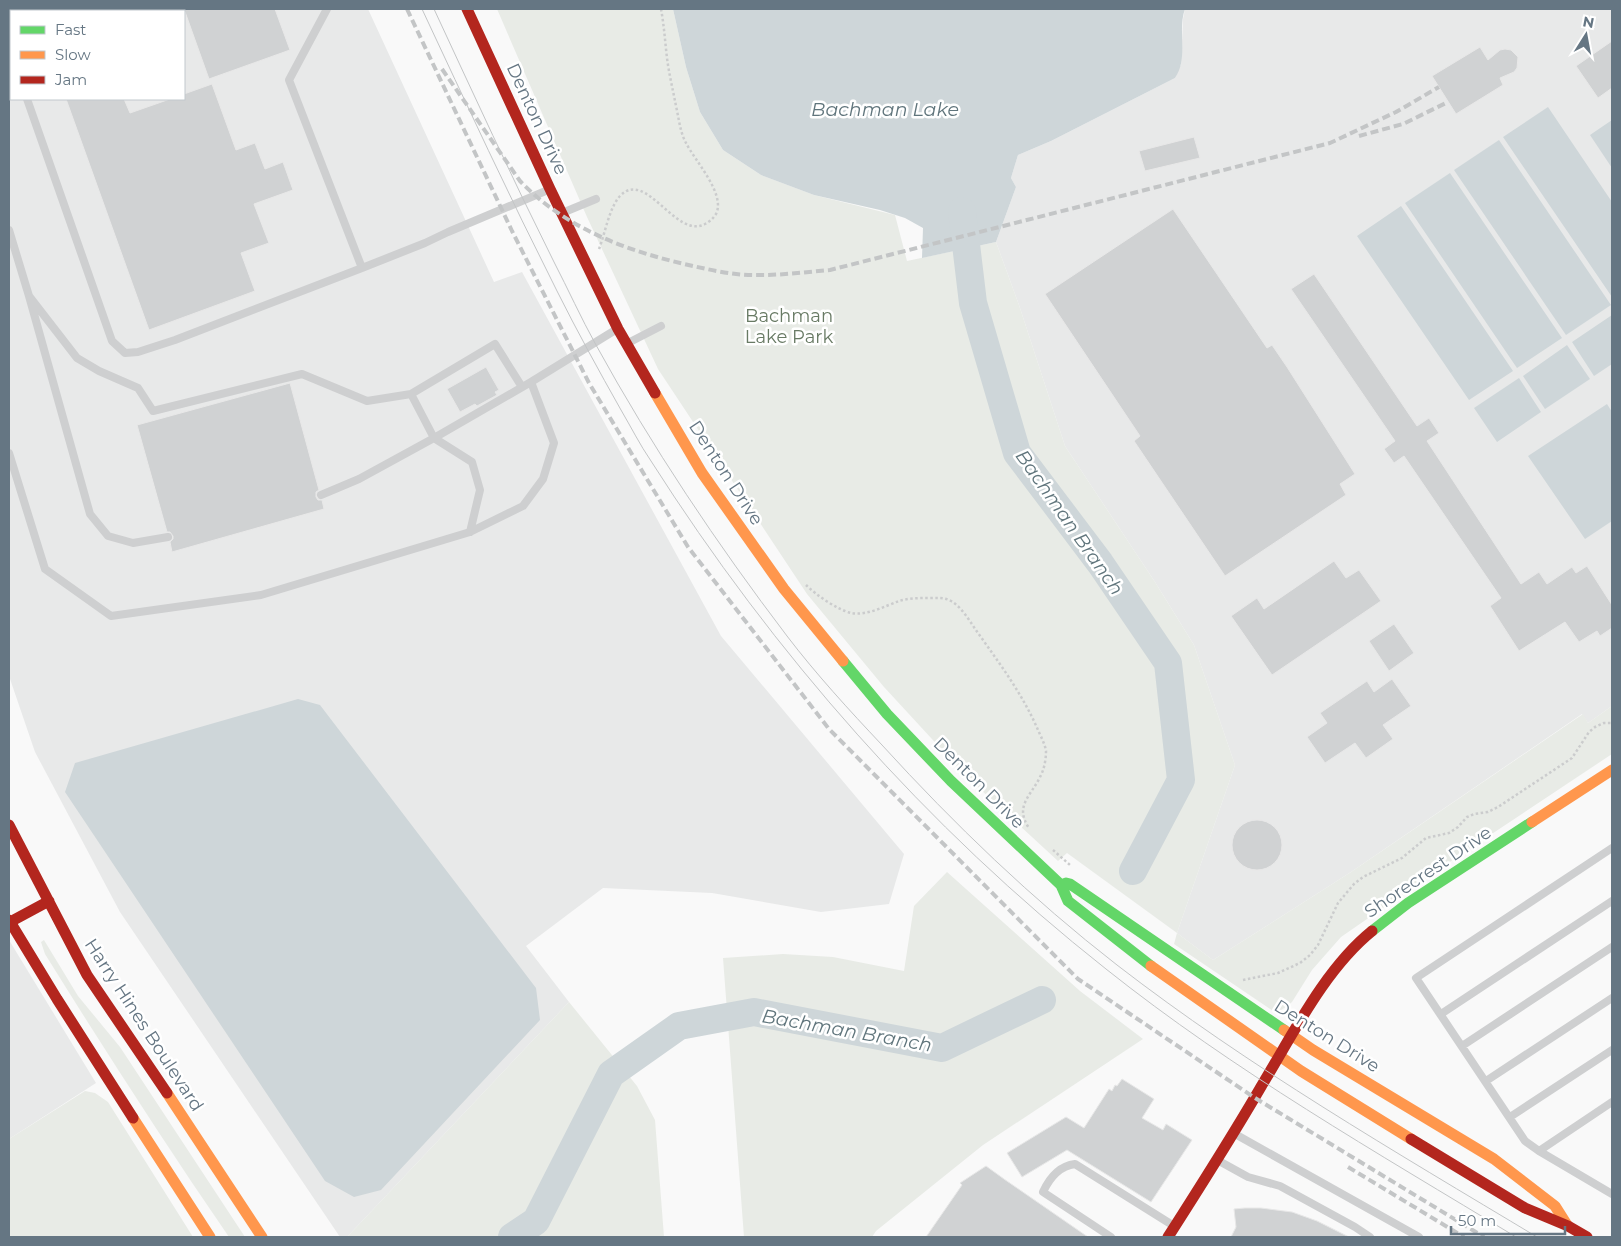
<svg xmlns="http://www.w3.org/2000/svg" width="1621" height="1246" viewBox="0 0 1621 1246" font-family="Montserrat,sans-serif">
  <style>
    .built { fill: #e8e9e9; fill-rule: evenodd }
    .green { fill: #e8ebe6 }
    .water { fill: #ced6d9 }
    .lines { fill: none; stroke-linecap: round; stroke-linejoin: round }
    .river { stroke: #ced6d9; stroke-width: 28 }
    .building { fill: #d0d2d3; stroke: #e8e8e8 }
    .path { stroke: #cbcccd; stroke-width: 2.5; stroke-dasharray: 2.5 2.5; stroke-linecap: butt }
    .lane { stroke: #cecfd0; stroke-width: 8 }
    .fast { stroke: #63d668; stroke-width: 11 }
    .slow { stroke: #ff974d; stroke-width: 11 }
    .jam { stroke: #b3261e; stroke-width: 11 }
    .tram { stroke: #c3c5c6; stroke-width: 1 }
    .rail { stroke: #c3c5c6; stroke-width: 4; stroke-dasharray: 8 4; stroke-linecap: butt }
    .labels { text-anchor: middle; stroke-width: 5; stroke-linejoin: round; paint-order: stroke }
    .street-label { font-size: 18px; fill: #657683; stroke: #fff }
    .park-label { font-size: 18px; fill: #687a64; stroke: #fff }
    .water-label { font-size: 19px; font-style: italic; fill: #60757c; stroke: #fff }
  </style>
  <rect width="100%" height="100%" fill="#f9f9f9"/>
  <!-- built -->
  <path class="built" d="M9,9h359l126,273 28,-10 199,364 183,218 -15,50 -68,8 -109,-19 -109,-5 -77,58 43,56 -222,235h-7l-220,-325 -85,-160 -26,-76zM11,11h173v88h-173z
    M1185,9h427v697l-24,17 -6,-9 -231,158 -138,88 -36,-27 58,-168 -41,-120 -39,-63 -90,-136 -46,-141 -23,-63 20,-55 -5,-9 7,-23 33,-14 124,-63 6,-14 2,-45z
    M9,940l87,143 -87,56z"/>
  <!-- green -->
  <path class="green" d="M497,9h176l13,58 14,45 23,38 38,25 53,20 81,20 12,46 89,-19 23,63 46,141 90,136 39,63 41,120 -58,168 36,27 138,-88 232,-158 5,9 24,-17v48l-167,111 -104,72 -29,33 -20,32 -5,4 -6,4 -8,1 -99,-67 3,-11 -110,-80 -9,8 -91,-84 -83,-90 -77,-93 -149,-225 -71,-152z
    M947,872l133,119 63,48 -160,106 -107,86 -4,6h-128l-21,-279 60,-4 50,3 71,14 10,-65z
    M44,940l34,56 42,51 125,190h-16c-64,-93 -125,-188 -184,-283l-4,-12z
    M569,1002l68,84 18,34 9,117h-317z
    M85,1091l10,2 13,9 85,135h-184v-98z"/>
  <!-- water -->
  <path class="water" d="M673,9h512c-8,21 4,49 -10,69l-124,63 -33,14 -7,23 5,9 -20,55 -74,16 1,-30 -18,-10 -25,-8 -66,-15 -53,-20 -38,-25 -23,-38 -14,-45z
    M1548,107l64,95v95l-109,-160z
    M1612,120v48l-22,-33z
    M1499,140l112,165 -45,30 -112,-165z
    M1450,173l112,165 -45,30 -112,-165z
    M1401,206l112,165 -44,29 -112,-164z
    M1612,315v49l-18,12 -22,-34z
    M1567,345l23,34 -45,30 -22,-33z
    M1519,378l22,34 -44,30 -23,-34z
    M1607,404l5,8v109l-27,18 -57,-83z
    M298,699l22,6 216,283 4,32 -159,170 -27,7 -29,-16 -260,-389 10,-29z"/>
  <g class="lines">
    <!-- river -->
    <path class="river" d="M962,211l11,92 44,150 83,110 68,100 13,117 -48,91
      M512,1237l24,-16 75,-147 68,-48 75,-14 188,36 100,-48"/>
  </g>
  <!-- building -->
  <path class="building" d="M184,9h91l15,41 -81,29z
    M1612,41v47l-14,10 -22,-32z
    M1480,47l8,13 12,-10 5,-1 6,1 7,7 -1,11 -3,4 -14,6 3,7 -47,29 -24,-38z
    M212,84l24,66 19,-7 10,26 18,-7 10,28 -39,14 15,39 -28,10 14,38 -106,39 -83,-231h58l6,14 40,-14h14v-5z
    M1194,137l6,21 -55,13 -6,-20z
    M1173,209l94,139 5,-3 15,22 68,107 -15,10 6,11 -121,81 -91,-135 6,-5 -95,-142z
    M1314,274l103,152 12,-8 10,15 -12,8 94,143 18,-12 8,12 25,-17 4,6 11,-7 25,39v23l-12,8 -3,-5 -18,11 -14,-20 -46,29 -29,-45 11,-8 -97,-142 -10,7 -10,-14 11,-8 -104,-152z
    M486,367l13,23 -4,2 2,3 -20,11 -2,-2 -15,8 -13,-23z
    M290,383l29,107 -3,2v5l2,3h4l2,9 -152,43 -2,-10 3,-3v-3l-3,-4h-3l-30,-107z
    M1334,561l12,17 13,-8 22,31 -109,74 -41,-59 26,-18 7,11z
    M1394,624l20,29 -25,18 -20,-30z
    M1392,679l19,27 -28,19 10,14 -27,19 -11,-15 -30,20 -18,-26 20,-14 -7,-10 47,-32 7,11z
    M1232 845a25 25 0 1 1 50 0a25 25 0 1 1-50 0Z
    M1122,1079l32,20 -12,19 21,12 3,-6 26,16 -41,62 -84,-52 -45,27 -15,-24 59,-36 18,11 25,-39 3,2 3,-6 2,1z
    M986,1166l18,13 84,58h-162l36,-52 -2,-2z
    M1245,1208h16l31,4 25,9 32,16h-118l5,-10 -2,-18z"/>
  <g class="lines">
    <!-- path -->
    <path class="path" d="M599,249c6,-15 10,-41 21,-53 26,-28 56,44 85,28 4,-2 8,-5 11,-10 10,-20 -21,-53 -30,-71 -6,-11 -7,-24 -10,-37 -3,-16 -7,-32 -9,-48 -2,-17 -3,-33 -6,-49
      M714,454l9,15
      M806,585c10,10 32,25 45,28 16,3 34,-7 48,-12 10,-3 20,-3 30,-3 8,0 15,-1 22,3 12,7 19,21 27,32 22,31 45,62 60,97 3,7 7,14 8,21 0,9 -2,19 -6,26 -9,19 -26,29 -11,51
      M1053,850l17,15
      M1243,980l35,-7 22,-10 10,-8 8,-10 20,-42 16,-19 9,-7 39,-19 24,-20 23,-5 9,-6 9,-10 7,-3 14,-2 10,-5 74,-49 17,-26 6,-5 9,-4h8"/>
    <!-- lane -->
    <path class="lane" d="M327,9l-38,71 73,188
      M134,11l6,-2
      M9,46l2,7
      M27,99l85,242 13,12 13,-1 37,-12 187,-72 63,-25 23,-11 100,-42
      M562,213l34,-14
      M9,230l20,66 61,218 18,22 25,7 35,-6
      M29,296l48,62 22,13 39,17 15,23 149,-37 65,27 44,-7 23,44 97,-56
      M628,343l33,-17
      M411,394l84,-50 27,43
      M9,453l36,116 66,47 150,-21 209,-63 53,-26 20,-27 11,-36 -23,-61 86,-53
      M321,495l38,-16 75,-41 38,24 8,28 -10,42
      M1612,848l-196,130 109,163 14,10 73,43
      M1441,1014l171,-113
      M1462,1046l150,-99
      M1486,1081l126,-83
      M1510,1117l102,-67
      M1235,1134l184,103
      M1539,1151l73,-49
      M1219,1161l29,16 32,9 75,41 15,10
      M1111,1237l-68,-45c6,-13 16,-26 32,-28l99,62"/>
    <!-- fast -->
    <path class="fast" d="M843,661l44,53 64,67 110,104 7,16 83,65
      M1061,885l5,-2 4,1 214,146
      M1372,931l36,-28 124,-81"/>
    <!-- slow -->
    <path class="slow" d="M655,393l47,80 82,116 59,72
      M1532,822l80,-52
      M1151,966l150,105 110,68
      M1284,1030l29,20 181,109 61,47 12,19
      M167,1093l95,144
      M133,1118l77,119"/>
    <!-- jam -->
    <path class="jam" d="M467,9l83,180 68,140 37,64
      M9,825l78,150 80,118
      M9,920l48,79 76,119
      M10,922l39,-21
      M1411,1139l114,69 43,18 19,11
      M1168,1237c32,-50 64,-100 94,-152 31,-51 63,-116 110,-154"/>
    <!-- tram -->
    <path class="tram" d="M422,9c44,94 88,189 135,282 20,40 42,80 64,119 10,17 19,35 30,51 123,193 275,366 455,508 128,102 270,183 410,268
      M434,9c39,84 78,169 120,253 14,27 27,56 42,83 56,102 121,199 191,291 29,38 62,74 95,109 72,79 150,154 235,220 132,102 277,186 420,272"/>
    <!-- rail -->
    <path class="rail" d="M407,9l105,222 77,152 99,164 141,182 249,250 177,119 229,139
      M442,69l78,112c46,48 109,71 173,85 22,5 45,10 68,9 23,0 46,-3 69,-5l500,-127 66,-31 43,-25
      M1359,136l44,-12 45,-22
      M1348,1167l116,70"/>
  </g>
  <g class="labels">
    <!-- street labels -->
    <g class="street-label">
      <text transform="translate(537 119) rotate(65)" y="6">Denton Drive</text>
      <text transform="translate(726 473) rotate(57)" y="6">Denton Drive</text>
      <text transform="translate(979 783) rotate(45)" y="6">Denton Drive</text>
      <text transform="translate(1428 872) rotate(-34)" y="6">Shorecrest Drive</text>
      <text transform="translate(144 1025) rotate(57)" y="6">Harry Hines Boulevard</text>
      <text transform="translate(1327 1036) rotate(32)" y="6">Denton Drive</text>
    </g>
    <!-- park labels -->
    <g class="park-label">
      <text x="789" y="322">Bachman<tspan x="789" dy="21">Lake Park</tspan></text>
    </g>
    <!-- water labels -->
    <g class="water-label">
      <text x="885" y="116">Bachman Lake</text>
      <text transform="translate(1070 522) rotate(55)" y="7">Bachman Branch</text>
      <text transform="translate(847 1030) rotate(10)" y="7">Bachman Branch</text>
    </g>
  </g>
  <!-- border -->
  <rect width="1621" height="1246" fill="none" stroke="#657683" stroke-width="20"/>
  <!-- legend -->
  <rect x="10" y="10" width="175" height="90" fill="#ffffff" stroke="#c1c8cd"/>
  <rect x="20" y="26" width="25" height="8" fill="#63d668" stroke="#c1c8cd"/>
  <text x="55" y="35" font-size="15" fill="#657683">Fast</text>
  <rect x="20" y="51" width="25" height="8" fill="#ff974d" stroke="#c1c8cd"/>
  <text x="55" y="60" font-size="15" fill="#657683">Slow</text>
  <rect x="20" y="76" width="25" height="8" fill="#b3261e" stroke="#c1c8cd"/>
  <text x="55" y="85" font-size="15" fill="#657683">Jam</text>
  <!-- north arrow -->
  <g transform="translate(1586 35) rotate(11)" stroke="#ffffff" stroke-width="4" paint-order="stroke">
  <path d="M0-4L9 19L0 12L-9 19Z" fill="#657683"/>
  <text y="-8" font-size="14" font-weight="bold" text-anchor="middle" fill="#657683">N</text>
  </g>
  <!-- scale -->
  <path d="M1451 1226v8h114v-8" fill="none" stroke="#657683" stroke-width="2.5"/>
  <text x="1458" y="1226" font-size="15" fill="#657683" stroke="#ffffff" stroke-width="4" paint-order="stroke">50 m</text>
</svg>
